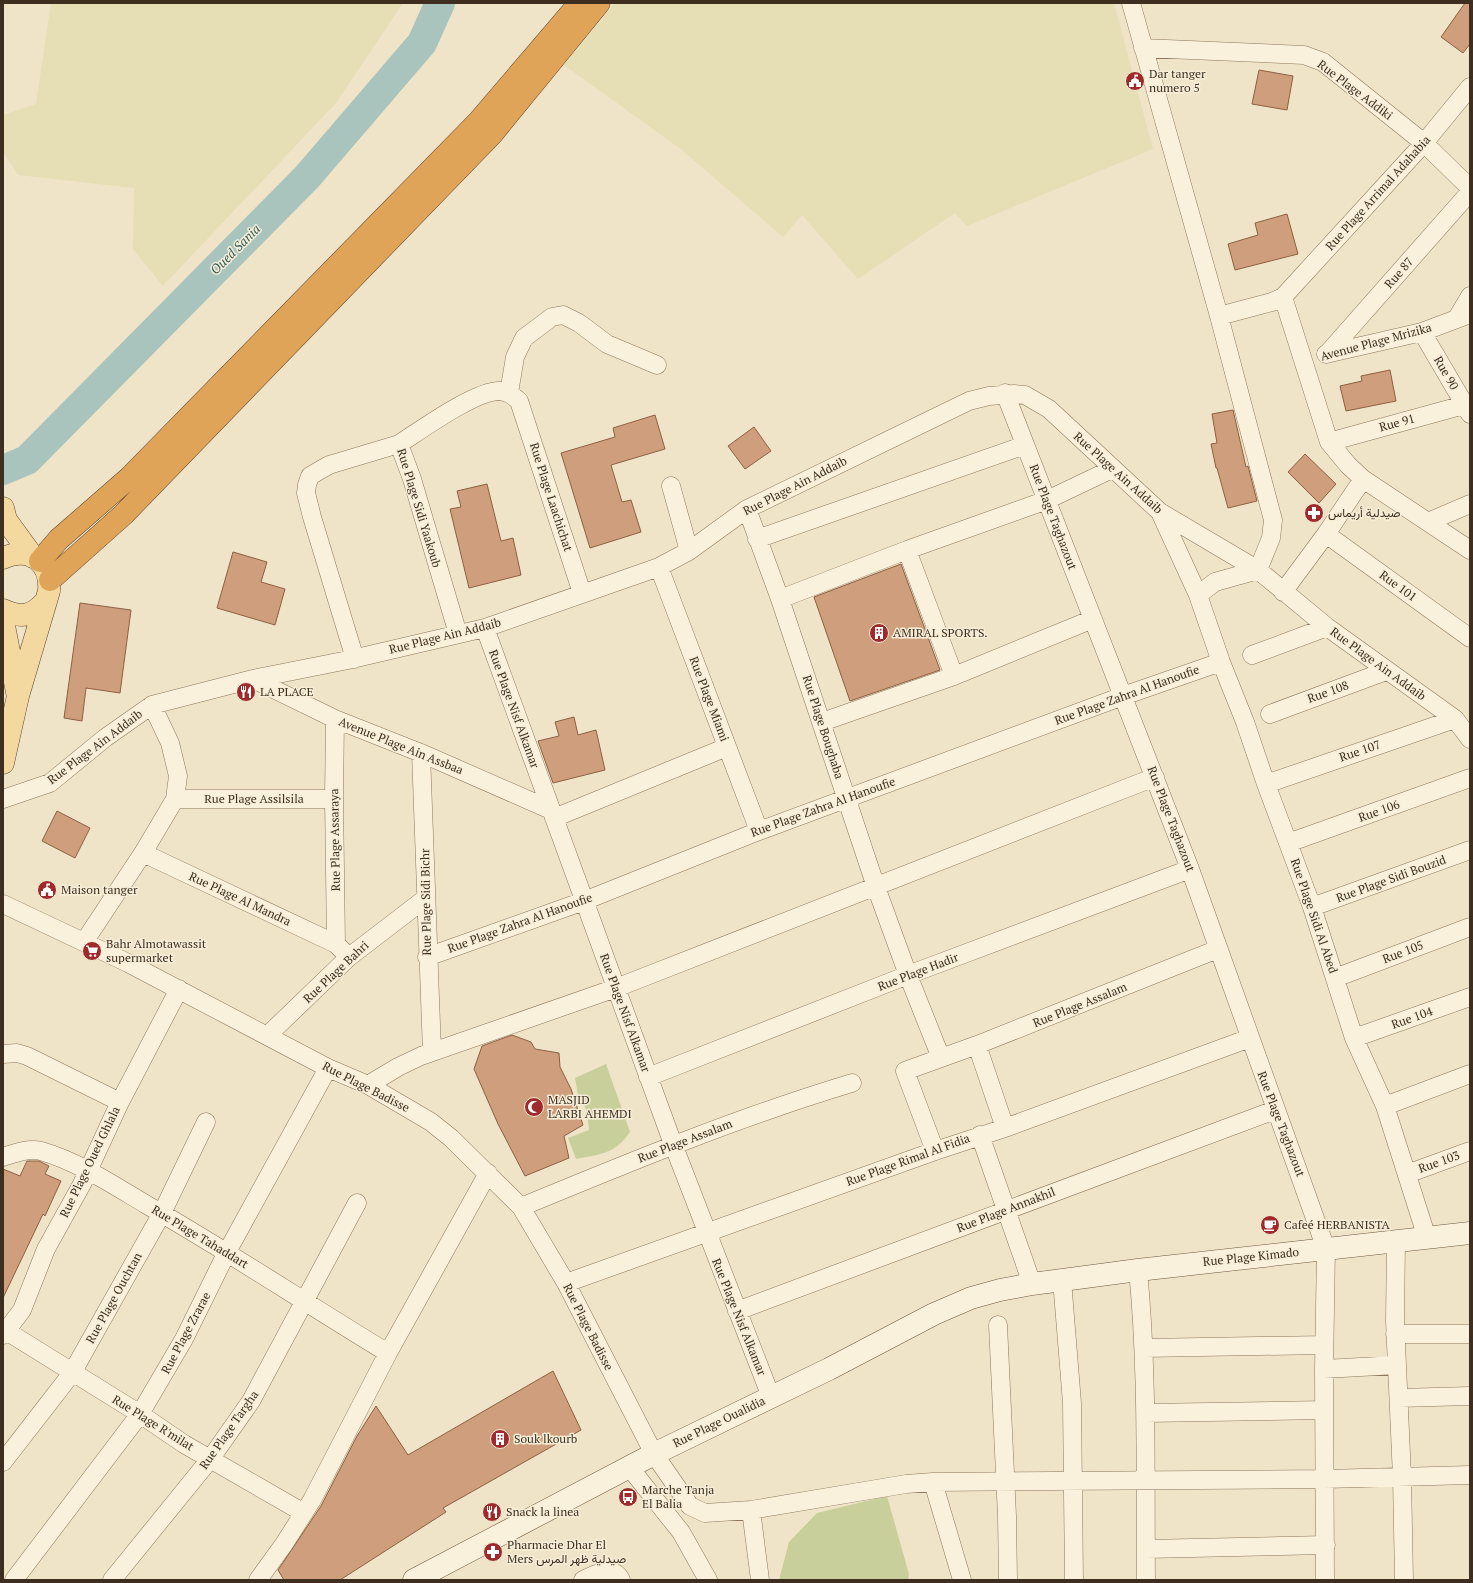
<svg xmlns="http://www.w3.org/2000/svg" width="1473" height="1583" viewBox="0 0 1473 1583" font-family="'PT Serif',Vazirmatn,serif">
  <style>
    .farmland { fill: #e6deb5 }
    .green { fill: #c9cf9b }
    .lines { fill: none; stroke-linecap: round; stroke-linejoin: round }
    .river { stroke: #a9c4bc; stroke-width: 30 }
    .building { fill: #cf9f7d; stroke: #8d5f41 }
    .street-casing { stroke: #8d765c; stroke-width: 19 }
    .secondary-casing { stroke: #6f573f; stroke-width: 23 }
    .primary-casing { stroke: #5b4430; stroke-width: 23 }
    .highway-casing { stroke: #5b4430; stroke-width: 23 }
    .street { stroke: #faf1dc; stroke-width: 18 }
    .secondary { stroke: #faf1dc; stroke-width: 22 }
    .primary { stroke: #f3d9a0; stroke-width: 22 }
    .highway { stroke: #e0a458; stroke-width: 22 }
    .labels { text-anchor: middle; stroke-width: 3; stroke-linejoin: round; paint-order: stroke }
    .poi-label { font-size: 12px; fill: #3d2e20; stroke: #f7eed8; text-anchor: start }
    .street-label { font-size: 12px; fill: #3d2e20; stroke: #f7eed8 }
    .water-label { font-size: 13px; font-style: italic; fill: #2f5d5a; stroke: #f7eed8 }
  </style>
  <rect width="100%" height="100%" fill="#f0e4c8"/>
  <!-- farmland -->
  <path class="farmland" d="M51,3h352l-67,100 -173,183 -30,-37 1,-61 -116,-13 -15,-23v-37l33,-11z
    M615,3h499l39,146 -186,77 -12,-13 -97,66 -56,-64 -19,22 -101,-87 -118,-85z"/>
  <!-- green -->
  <path class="green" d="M606,1064l24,68c-15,22 -29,22 -54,27l-8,-21 21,-8 -2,-19 -9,-16 -3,-17z
    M887,1496l22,78 -1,6h-129l10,-38 28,-29z"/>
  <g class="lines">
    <!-- river -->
    <path class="river" d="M3,470l24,-10 280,-283 115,-134 18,-40"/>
  </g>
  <!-- building -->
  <path class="building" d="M1465,3h5v41l-7,9 -22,-16z
    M1259,70l34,6 -6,34 -35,-6z
    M1287,214l11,40 -63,16 -7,-26 30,-9 -3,-12z
    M1390,370l6,31 -50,10 -6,-25 22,-5 -1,-5z
    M1233,410l13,57 2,-1 9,35 -29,7 -11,-40h-1l-5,-24 6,-1 -5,-29z
    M655,415l10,34 -54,16 11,37 9,-2 10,32 -51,16 -29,-95 54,-16 -2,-9z
    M754,427l17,24 -26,18 -17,-23z
    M1305,454l31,30 -17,19 -31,-31z
    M487,484l14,57 12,-3 8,37 -52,13 -19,-79 11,-2 -4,-16z
    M233,552l34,10 -6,20 24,7 -10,36 -58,-17z
    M901,564l39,106 -90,31 -36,-104z
    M80,603l51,7 -11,83 -34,-5 -4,33 -18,-3z
    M574,717l4,18 18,-5 9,40 -52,13 -15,-42 21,-5 -4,-14z
    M57,811l33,17 -15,30 -33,-17z
    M512,1035l19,7 4,7 24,4 1,14 11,22 12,36 -19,11 5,22 -44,18 -27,-52 -24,-55 8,-23z
    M27,1161h12l10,5 -4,8 16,7 -16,35 -2,-2 -40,84v-129l17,7z
    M553,1371l28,59 -138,78 3,4 -106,68h-56l-6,-10 43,-64 36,-70 19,-30 32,49z"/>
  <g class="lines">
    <!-- street casing -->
    <g class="street-casing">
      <path id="street" d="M1131,3l88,313 54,204 -2,18 -13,32 -43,12 -17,13
        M1143,48l161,7 19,7 101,81 46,45
        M1283,297l46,145 19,23 15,14 107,71
        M1219,316l53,-14 11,-5 141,-154 46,-56
        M1457,318l13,-22
        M1422,332l48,82
        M1328,353l142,-161
        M1326,354l96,-22 48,-18
        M509,393l6,-36 9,-19 28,-21 11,-2 16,8 28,21 50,21
        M1005,393l185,476 136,380 -2,120 1,211
        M1329,442l135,-37
        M671,486l18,65
        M747,509l33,90 96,288 32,88 33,83
        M1160,512l38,83 23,67 24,60 21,62 46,123 42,131 31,68 42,132
        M1428,522l42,-18
        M1326,534l144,104
        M757,539l268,-94
        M907,550l47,126
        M659,567l100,264
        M1283,592l43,-58 37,-55
        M780,599l127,-49 140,-50 65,-31
        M485,628l188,516 98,253
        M458,634l-46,-155 -13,-35c22,-14 77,-54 101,-53 9,1 13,5 19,10l63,192
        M1252,655l75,-28
        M355,659l-43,-142 -6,-24 1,-8 3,-9 19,-11 70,-21
        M253,679l82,40 86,34 130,57
        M1270,714l116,-43
        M335,719l-1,80 2,145 13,13
        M822,722l132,-46 139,-57
        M421,753l11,299
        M1266,784l189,-65
        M3,799l47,-16 55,-45 47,-33 101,-26 95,-19 137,-32 174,-61 30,-16 58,-42 222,-108 20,-5 25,-2 11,1 24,14 111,103 98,58 69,57 128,92 15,20
        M175,799h159
        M554,818l173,-71
        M1288,843l182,-65
        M143,853l193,91
        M3,904l125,59 200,105 40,17 63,37 20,16 70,69 45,76 88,171 36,52 15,7 46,-3 155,-26 27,-2 392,-3 145,-4
        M1312,907l158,-57
        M84,942l59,-89 32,-54 3,-23 -8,-33 -18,-38
        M427,957l157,-56 175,-70 364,-135 98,-34
        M1335,978l135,-51
        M268,1035l81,-78 77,-59
        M1354,1038l116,-41
        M977,1045l28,83
        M3,1054l14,-1 10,3 93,46
        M648,1077l260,-102 282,-106
        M368,1085l30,-18 23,-11 195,-68 539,-211
        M1385,1106l85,-32
        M980,1135l52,149
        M935,1151l-30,-80 72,-26 241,-96
        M3,1157c12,-4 25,-9 38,-6 38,11 72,34 106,54 82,47 160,99 241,148
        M1407,1174l63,-23
        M521,1207c109,-45 218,-90 331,-124
        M1396,1242l-1,79 7,156 2,103
        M1138,1270c10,103 7,206 8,310
        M1062,1280l10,123 2,177
        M566,1283l369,-132 70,-23 245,-90
        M737,1311l538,-201
        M998,1325l9,191 1,64
        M3,1329l137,85 44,30 120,69
        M1395,1334h75
        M3,1335l19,-25 24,-61 36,-65 38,-82 59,-113
        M1144,1348l180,-3
        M1324,1369l73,-4
        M1399,1398l71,-2
        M1146,1413l178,-3
        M3,1462l69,-89 90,-160 44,-91
        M630,1468l51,64 27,48
        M933,1482l29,98
        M751,1510l9,70
        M1146,1549l180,-4
        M14,1580l126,-166 44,-75 43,-87 101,-184
        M112,1580l99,-122 40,-57 106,-198
        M258,1580l26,-36 28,-44 76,-147 100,-180
        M583,1580c12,-6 30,-16 38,0"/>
    </g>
    <!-- secondary casing -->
    <g class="secondary-casing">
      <path id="secondary" d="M414,1580l240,-126 175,-85 105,-55 37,-16 29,-8 32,-6 106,-14 332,-37"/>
    </g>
    <!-- primary casing -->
    <g class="primary-casing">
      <path id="primary" d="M3,508l3,12 27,37
        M3,558c28,-12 48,4 46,33l-31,105 -15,67
        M3,610c18,8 28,7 42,-8
        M3,621l14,71"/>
    </g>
    <!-- highway casing -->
    <g class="highway-casing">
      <path id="highway" d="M40,561l19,-22 70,-61 350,-357 99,-116
        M50,580l74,-66 368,-380 107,-131"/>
    </g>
    <!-- street -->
    <use href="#street" class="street"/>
    <!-- secondary -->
    <use href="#secondary" class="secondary"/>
    <!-- primary -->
    <use href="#primary" class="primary"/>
    <!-- highway -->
    <use href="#highway" class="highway"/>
  </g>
  <!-- icons -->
  <defs>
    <g id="civic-disc" transform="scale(1)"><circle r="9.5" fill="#9e2a2b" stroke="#f7eed8"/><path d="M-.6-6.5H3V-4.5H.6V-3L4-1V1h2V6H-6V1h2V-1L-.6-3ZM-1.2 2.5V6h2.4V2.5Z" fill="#fff"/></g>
    <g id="pharmacy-disc" transform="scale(1)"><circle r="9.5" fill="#9e2a2b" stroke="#f7eed8"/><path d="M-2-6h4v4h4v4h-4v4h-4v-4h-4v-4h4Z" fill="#fff"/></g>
    <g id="building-disc" transform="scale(1)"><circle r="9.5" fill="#9e2a2b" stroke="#f7eed8"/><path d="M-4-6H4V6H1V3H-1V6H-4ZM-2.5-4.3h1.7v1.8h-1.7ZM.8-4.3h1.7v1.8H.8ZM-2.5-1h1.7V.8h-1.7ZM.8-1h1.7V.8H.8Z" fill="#fff"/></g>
    <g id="restaurant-disc" transform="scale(1)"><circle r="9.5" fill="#9e2a2b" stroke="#f7eed8"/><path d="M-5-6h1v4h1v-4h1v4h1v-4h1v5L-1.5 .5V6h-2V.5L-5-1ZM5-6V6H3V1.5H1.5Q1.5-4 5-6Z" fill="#fff"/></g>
    <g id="supermarket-disc" transform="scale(1)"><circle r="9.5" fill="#9e2a2b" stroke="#f7eed8"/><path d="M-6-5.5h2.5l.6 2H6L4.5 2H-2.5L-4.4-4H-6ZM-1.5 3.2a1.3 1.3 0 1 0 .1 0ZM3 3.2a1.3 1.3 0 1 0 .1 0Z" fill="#fff"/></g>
    <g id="mosque-disc" transform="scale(1)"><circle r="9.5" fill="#9e2a2b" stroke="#f7eed8"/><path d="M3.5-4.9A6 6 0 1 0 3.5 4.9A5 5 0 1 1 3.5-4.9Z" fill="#fff"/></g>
    <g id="cafe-disc" transform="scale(1)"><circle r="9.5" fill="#9e2a2b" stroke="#f7eed8"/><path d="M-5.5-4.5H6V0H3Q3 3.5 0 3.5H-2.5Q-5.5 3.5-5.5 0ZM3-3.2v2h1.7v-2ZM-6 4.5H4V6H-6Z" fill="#fff"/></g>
    <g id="bus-disc" transform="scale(1)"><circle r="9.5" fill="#9e2a2b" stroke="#f7eed8"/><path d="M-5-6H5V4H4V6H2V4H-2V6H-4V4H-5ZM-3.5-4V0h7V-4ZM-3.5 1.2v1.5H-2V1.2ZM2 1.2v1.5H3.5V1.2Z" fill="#fff"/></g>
  </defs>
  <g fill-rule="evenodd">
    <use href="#civic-disc" x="1135" y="81"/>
    <use href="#pharmacy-disc" x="1314" y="513"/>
    <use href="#building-disc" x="879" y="633"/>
    <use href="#restaurant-disc" x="246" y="692"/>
    <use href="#civic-disc" x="47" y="890"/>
    <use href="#supermarket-disc" x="92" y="951"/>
    <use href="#mosque-disc" x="534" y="1107"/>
    <use href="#cafe-disc" x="1270" y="1225"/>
    <use href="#building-disc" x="500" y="1439"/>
    <use href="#bus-disc" x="628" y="1497"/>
    <use href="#restaurant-disc" x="492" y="1512"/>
    <use href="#pharmacy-disc" x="493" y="1552"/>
  </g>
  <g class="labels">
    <!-- poi labels -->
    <g class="poi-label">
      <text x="1149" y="78">Dar tanger<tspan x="1149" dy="14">numero 5</tspan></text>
      <text x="1328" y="517">صيدلية أريماس</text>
      <text x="893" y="637">AMIRAL SPORTS.</text>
      <text x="260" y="696">LA PLACE</text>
      <text x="61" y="894">Maison tanger</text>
      <text x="106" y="948">Bahr Almotawassit<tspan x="106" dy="14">supermarket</tspan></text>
      <text x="548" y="1104">MASJID<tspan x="548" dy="14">LARBI AHEMDI</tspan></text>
      <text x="1284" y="1229">Cafeé HERBANISTA</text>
      <text x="514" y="1443">Souk lkourb</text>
      <text x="642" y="1494">Marche Tanja<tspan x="642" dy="14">El Balia</tspan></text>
      <text x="506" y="1516">Snack la linea</text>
      <text x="507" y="1549">Pharmacie Dhar El<tspan x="507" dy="14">Mers صيدلية ظهر المرس</tspan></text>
    </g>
    <!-- street labels -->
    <g class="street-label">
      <text transform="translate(1355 90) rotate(37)" y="4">Rue Plage Addiki</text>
      <text transform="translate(1378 193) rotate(-48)" y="4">Rue Plage Arrimal Adahabia</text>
      <text transform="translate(1399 273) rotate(-49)" y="4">Rue 87</text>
      <text transform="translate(1376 342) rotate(-15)" y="4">Avenue Plage Mrizika</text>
      <text transform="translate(1446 373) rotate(60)" y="4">Rue 90</text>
      <text transform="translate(1397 423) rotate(-15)" y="4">Rue 91</text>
      <text transform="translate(1118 473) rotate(42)" y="4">Rue Plage Ain Addaib</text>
      <text transform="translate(795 486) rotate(-27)" y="4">Rue Plage Ain Addaib</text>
      <text transform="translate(551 497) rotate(72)" y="4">Rue Plage Laachichat</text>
      <text transform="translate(419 508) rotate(73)" y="4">Rue Plage Sidi Yaakoub</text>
      <text transform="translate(1053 517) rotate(69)" y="4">Rue Plage Taghazout</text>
      <text transform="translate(1398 586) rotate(36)" y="4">Rue 101</text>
      <text transform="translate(445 636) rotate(-14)" y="4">Rue Plage Ain Addaib</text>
      <text transform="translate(1378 664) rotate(36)" y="4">Rue Plage Ain Addaib</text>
      <text transform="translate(1328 692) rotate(-20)" y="4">Rue 108</text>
      <text transform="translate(1127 695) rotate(-20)" y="4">Rue Plage Zahra Al Hanoufie</text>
      <text transform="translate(709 699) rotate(69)" y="4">Rue Plage Miami</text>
      <text transform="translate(514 709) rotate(70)" y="4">Rue Plage Nisf Alkamar</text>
      <text transform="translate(823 727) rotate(72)" y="4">Rue Plage Boughaba</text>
      <text transform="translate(401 746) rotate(22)" y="4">Avenue Plage Ain Assbaa</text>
      <text transform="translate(95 747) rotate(-37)" y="4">Rue Plage Ain Addaib</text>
      <text transform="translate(1360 751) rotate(-19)" y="4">Rue 107</text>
      <text x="254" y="803">Rue Plage Assilsila</text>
      <text transform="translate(823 807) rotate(-20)" y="4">Rue Plage Zahra Al Hanoufie</text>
      <text transform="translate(1379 811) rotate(-20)" y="4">Rue 106</text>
      <text transform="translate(1171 819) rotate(69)" y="4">Rue Plage Taghazout</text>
      <text transform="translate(335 840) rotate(-91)" y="4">Rue Plage Assaraya</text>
      <text transform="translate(1391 879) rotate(-20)" y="4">Rue Plage Sidi Bouzid</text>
      <text transform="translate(240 899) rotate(25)" y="4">Rue Plage Al Mandra</text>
      <text transform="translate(426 902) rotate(-91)" y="4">Rue Plage Sidi Bichr</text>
      <text transform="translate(1314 916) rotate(71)" y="4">Rue Plage Sidi Al Abed</text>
      <text transform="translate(520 923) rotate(-20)" y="4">Rue Plage Zahra Al Hanoufie</text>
      <text transform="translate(1403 952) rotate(-21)" y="4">Rue 105</text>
      <text transform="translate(336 972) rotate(-43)" y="4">Rue Plage Bahri</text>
      <text transform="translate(918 972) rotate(-21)" y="4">Rue Plage Hadir</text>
      <text transform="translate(1080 1005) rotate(-22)" y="4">Rue Plage Assalam</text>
      <text transform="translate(625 1013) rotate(70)" y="4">Rue Plage Nisf Alkamar</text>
      <text transform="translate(1412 1018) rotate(-20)" y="4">Rue 104</text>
      <text transform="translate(366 1087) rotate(27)" y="4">Rue Plage Badisse</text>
      <text transform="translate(1281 1124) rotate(69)" y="4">Rue Plage Taghazout</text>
      <text transform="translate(685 1141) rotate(-21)" y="4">Rue Plage Assalam</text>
      <text transform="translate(908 1160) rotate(-20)" y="4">Rue Plage Rimal Al Fidia</text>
      <text transform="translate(90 1162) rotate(-64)" y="4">Rue Plage Oued Ghlala</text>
      <text transform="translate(1439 1162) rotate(-20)" y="4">Rue 103</text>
      <text transform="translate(1006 1210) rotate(-21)" y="4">Rue Plage Annakhil</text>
      <text transform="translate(200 1237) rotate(31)" y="4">Rue Plage Tahaddart</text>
      <text transform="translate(1251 1257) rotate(-6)" y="4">Rue Plage Kimado</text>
      <text transform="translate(114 1298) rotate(-61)" y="4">Rue Plage Ouchtan</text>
      <text transform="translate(739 1317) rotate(68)" y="4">Rue Plage Nisf Alkamar</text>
      <text transform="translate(588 1327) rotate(63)" y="4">Rue Plage Badisse</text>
      <text transform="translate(186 1333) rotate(-62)" y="4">Rue Plage Zrarae</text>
      <text transform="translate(719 1422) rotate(-26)" y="4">Rue Plage Oualidia</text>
      <text transform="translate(153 1423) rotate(32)" y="4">Rue Plage R'milat</text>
      <text transform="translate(229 1430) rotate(-55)" y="4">Rue Plage Targha</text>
    </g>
    <!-- water labels -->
    <g class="water-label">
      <text transform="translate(235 249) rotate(-45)" y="5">Oued Sania</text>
    </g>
  </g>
  <!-- border -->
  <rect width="1473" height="1583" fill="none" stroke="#3d2e20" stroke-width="8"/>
</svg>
